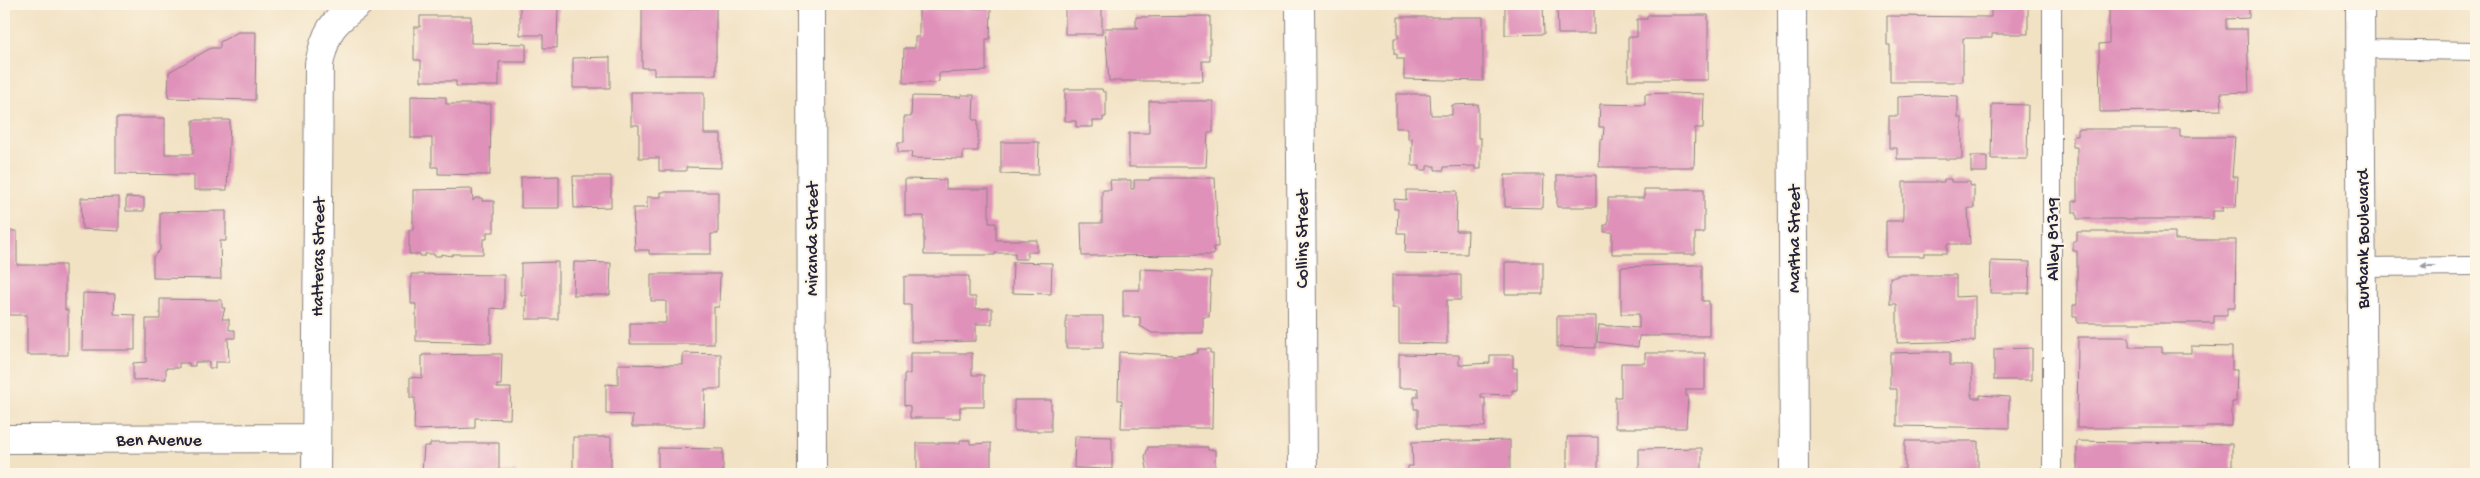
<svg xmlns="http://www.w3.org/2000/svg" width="2480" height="478" viewBox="0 0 2480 478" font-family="'Gochi Hand',sans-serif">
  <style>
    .building { fill: #e091ba }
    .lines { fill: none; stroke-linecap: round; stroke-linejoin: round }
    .lane-casing { stroke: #8a8280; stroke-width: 20 }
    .street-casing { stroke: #8a8280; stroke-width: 30 }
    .primary-casing { stroke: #8a8280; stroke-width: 30 }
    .lane { stroke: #fff; stroke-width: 18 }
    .street { stroke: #fff; stroke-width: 28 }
    .primary { stroke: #fff; stroke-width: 28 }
    .oneway { fill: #9c9ca7 }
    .labels { text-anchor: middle; stroke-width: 4; stroke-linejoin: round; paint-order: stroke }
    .street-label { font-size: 18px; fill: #22223b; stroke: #fcf5e5 }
  </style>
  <rect width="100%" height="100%" fill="#fcf5e5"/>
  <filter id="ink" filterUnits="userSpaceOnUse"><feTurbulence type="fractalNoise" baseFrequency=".02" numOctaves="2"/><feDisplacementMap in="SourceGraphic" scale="10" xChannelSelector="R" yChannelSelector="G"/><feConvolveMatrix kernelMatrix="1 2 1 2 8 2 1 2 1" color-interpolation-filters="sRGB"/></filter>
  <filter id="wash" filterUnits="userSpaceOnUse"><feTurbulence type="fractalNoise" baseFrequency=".0096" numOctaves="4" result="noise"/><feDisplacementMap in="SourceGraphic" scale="20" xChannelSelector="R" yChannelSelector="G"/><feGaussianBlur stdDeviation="1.12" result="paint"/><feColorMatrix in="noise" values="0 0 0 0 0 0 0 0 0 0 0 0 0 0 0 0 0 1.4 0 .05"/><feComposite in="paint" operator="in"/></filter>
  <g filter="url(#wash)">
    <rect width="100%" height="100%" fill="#f2e2c4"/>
    <g id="blocks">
      <!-- building -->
      <path class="building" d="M520,4h38l-1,44h-14v-13h-23z
        M700,4h16v71h-62v-7h-12v-60h58z
        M1065,4h37v30h-37z
        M1505,4h38l1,30 -39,1z
        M1557,4h37v30h-36z
        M1991,4h37v30h-36v4h-29v44h-73v-37h-3v-29l104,1z
        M2109,4h140v14l-23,1v10h21l2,63 -28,1 1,17 -122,2 -1,-68 10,-1z
        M984,8h7l-1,31h-4v32l-47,2v8l-3,2h-33l1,-35h11v-11h4v-27z
        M1647,15h61v65h-80v-43h9v-18h10z
        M420,16h51v27l55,1v18h-27v24h-43v-5h-35v-21h-7v-33h6z
        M1210,16v45h-8l1,20h-94l-4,-53h34l-3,-2v-9z
        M1398,17h85v64l-79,-2v-20h-7v-5h-3v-16h4z
        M238,32h18l-1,68 -87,-2 1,-26 42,-24h9v-6z
        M610,57v31h-37v-30z
        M1065,89h37l1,3h3v25h-3v4h-10v6h-17v-6h-11z
        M631,92h73v42h17v34l-35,-1v4h-27v-13h-20v-33h-8z
        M1668,93l36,1 -1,34h-8l-1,39h-95l1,-27h3l1,-13h-5l1,-23 45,1v-11z
        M1396,94h34l1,21h21v-10l26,-1v34h3v31h-6v-3l-31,1v3h-9v-4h-8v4h-7v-4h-8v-28l-4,1v-11h-12z
        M961,95h13l-1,25h5v31h-15v8l-52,-1 1,-6h-14v-10h6v-25h7l1,-21 49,1z
        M1934,95l24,1v22h4v41h-65v-11h-8v-32h9v-19z
        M411,96l35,1v7h45l-1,71 -52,-1v-7h-6v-29h-21z
        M1149,101h64v31h-5l-2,35h-77v-34h20z
        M2474,103h2v37h-2z
        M1992,104l36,1 -1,54h-36z
        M116,118h49v36h28v-34h37l-3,70h-33v-15l-78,-1z
        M2078,129h102v8h55l-3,40h6l-2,30h-13v4h-10v8h-136v-6h-4v-12h4v-54h-4v-11h5z
        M1001,142h38l-1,33 -37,-1z
        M1971,156h16v16h-16z
        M1505,175h39l-1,33 -38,-1z
        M1557,175h39v32h-39z
        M559,176v32h-38v-31z
        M573,176h38v31l-37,1z
        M1150,178h65l3,69h-5l1,8 -132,1 -1,-33h21v-33h9l-1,-10h21v9h3v-9h16z
        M905,179l41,1v9h43v34h7v17h41v12h-10v7h-12v-6h-20v2h-71v-39h-19z
        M1944,179h7v3h19v4h4v22h-6l2,36h-23v9h-23v3h-38v-35h17v-39h41z
        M472,189l1,12 2,-3h7v3h12v31h-7v7h-4v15h-31v2l-11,-2v2h-7v-2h-9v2h-5v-2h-11v-24h4v-40z
        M1644,189h60v44h-9v21h-83v-22h-8v-7h4v-27h36z
        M1406,190l51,1 -1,40h12l-1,23 -62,-1 1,-20h-9l1,-24h-4v-10l12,1z
        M661,192h57v42h-7v20h-62v-4h-14l-2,-42h14v-11h14z
        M119,197v34l-37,-2 -1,-31z
        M126,197l18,1v13h-18z
        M226,211v30h-6l1,38 -68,-1v-21l7,-7v-38z
        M4,231h13v34h48v45h3v45h-41v-40h-23z
        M2077,232h98v8h61l-1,68h-8v8h-13v7h-137v-7h-4v-11h4v-54h-4v-10h4z
        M1991,261l39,1 -1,31h-39z
        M558,262v57h-32v-24h-5v-32z
        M574,262l37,1 -1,32h-37z
        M1013,262l39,1 -1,31 -39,-1z
        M1505,262h38v32h-38z
        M1668,265h34v36h7v35h-70l-1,11 -41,-5 2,-17 40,3v-14h-18v-47z
        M1140,269l71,3 -2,45h-6v16h-51l-12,-7v-9h-17v-27h17z
        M411,274l93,1v34l-13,-1v35l-75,-2v-37h-5z
        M651,274h69l-1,33h-5v37h-84v-21h36v-22h-15z
        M1392,275h69v25h-14v44l-48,-1v-35h-7z
        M1897,275h59v22l19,-1v45l-78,2v-39h-7v-27h7z
        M911,276h58v21h7v12l16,-1v16h-16v17l-65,1v-37h-7v-28z
        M83,293l32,1 -1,20 21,1v35h-53z
        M160,299l62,1v8h3l-3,11h7v11h6v8h-7l1,24h-14v6h-6v-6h-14v4h-6v-3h-10v5h-13v11l-33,1v-17l13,-1v-43h14z
        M1066,316h37v32h-37z
        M1557,316h39v32l-39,-1z
        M2078,337h51v10h33v6h29v-7l41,1v23h5l-1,32h-4v24h-26v2h-129z
        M2032,348v32h-38v-31z
        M1198,349h12v4h3l-1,75h-91l1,-28h-4l1,-48 56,3 23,-2z
        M1925,352h25v13h22v33h8v-3l29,2v31l-112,-2v-37h-7v-36z
        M683,353l38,1v35h-16l-1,38h-72v-12l-26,-1v-30l12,1v-21l65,1z
        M910,353h62v22h12v32h-24v11h-50v-12l-6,-1v-31h6z
        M1645,353h60v36h-19v7h2l-2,32h-71v-31h6v-34h24z
        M494,354h8l-1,31h-4v3h14l-1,31 -35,-1v10l-61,2 1,-32h-5v-21l12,1v-23z
        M1399,354l60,1v10l31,-2v-8h23v13h4v22h-5v5l-31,-1v4h4v29h-67v-18h-4v-12h4v-9h-19z
        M1014,400h37v31h-37z
        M1075,436l37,1v32l-38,-1z
        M573,437h38v32h-38z
        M1567,437h31v33h-31z
        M960,440h10v4l21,-1v28h-4v3h-70v-31h43z
        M1510,440v34h-102v-8h5l-1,-24z
        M1905,441h73v32l-76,1v-5h3z
        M2077,441l155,3v24h5l-1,6h-159z
        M430,443h69v28h17v3h-91v-2h-3l2,-26h6z
        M1148,447h60v3h7v24h-67l-3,-17z
        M658,448l65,1v25h-50v-2h-15z
        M1702,448v26h-72v-3l9,-1v-21z"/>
    </g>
  </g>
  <g filter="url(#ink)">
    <use href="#blocks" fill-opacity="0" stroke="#8a8280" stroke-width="1"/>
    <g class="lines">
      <!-- lane casing -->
      <g class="lane-casing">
        <path id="lane" d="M2052,4v470
          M2361,49l115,2
          M2362,267l114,-1"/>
      </g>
      <!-- street casing -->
      <g class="street-casing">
        <path id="street" d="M811,4l1,470
          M1300,4l3,470
          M1792,4l2,470
          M4,439l311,-1
          M316,474l3,-410c8,-34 11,-39 39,-60"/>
      </g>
      <!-- primary casing -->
      <g class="primary-casing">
        <path id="primary" d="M2360,4l3,470"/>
      </g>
      <!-- lane -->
      <use href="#lane" class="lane"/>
      <!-- street -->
      <use href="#street" class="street"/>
      <!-- primary -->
      <use href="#primary" class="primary"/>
    </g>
    <!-- one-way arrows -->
    <defs><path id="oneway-solid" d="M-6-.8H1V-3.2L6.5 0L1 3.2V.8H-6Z" transform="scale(1.25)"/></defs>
    <use class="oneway" href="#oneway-solid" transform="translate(2428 266) rotate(180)"/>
  </g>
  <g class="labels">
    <!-- street labels -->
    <g class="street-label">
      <text transform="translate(811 239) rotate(-90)" y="6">Miranda Street</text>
      <text transform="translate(1301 239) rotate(-90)" y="6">Collins Street</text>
      <text transform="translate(1793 239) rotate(-90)" y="6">Martha Street</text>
      <text transform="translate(2052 239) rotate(-90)" y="6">Alley 81319</text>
      <text transform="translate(2362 239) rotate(-90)" y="6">Burbank Boulevard</text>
      <text transform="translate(317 257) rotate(-89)" y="6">Hatteras Street</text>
      <text x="159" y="445">Ben Avenue</text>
    </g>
  </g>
  <!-- margin -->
  <rect width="2480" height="478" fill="none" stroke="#fcf5e5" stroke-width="20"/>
</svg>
